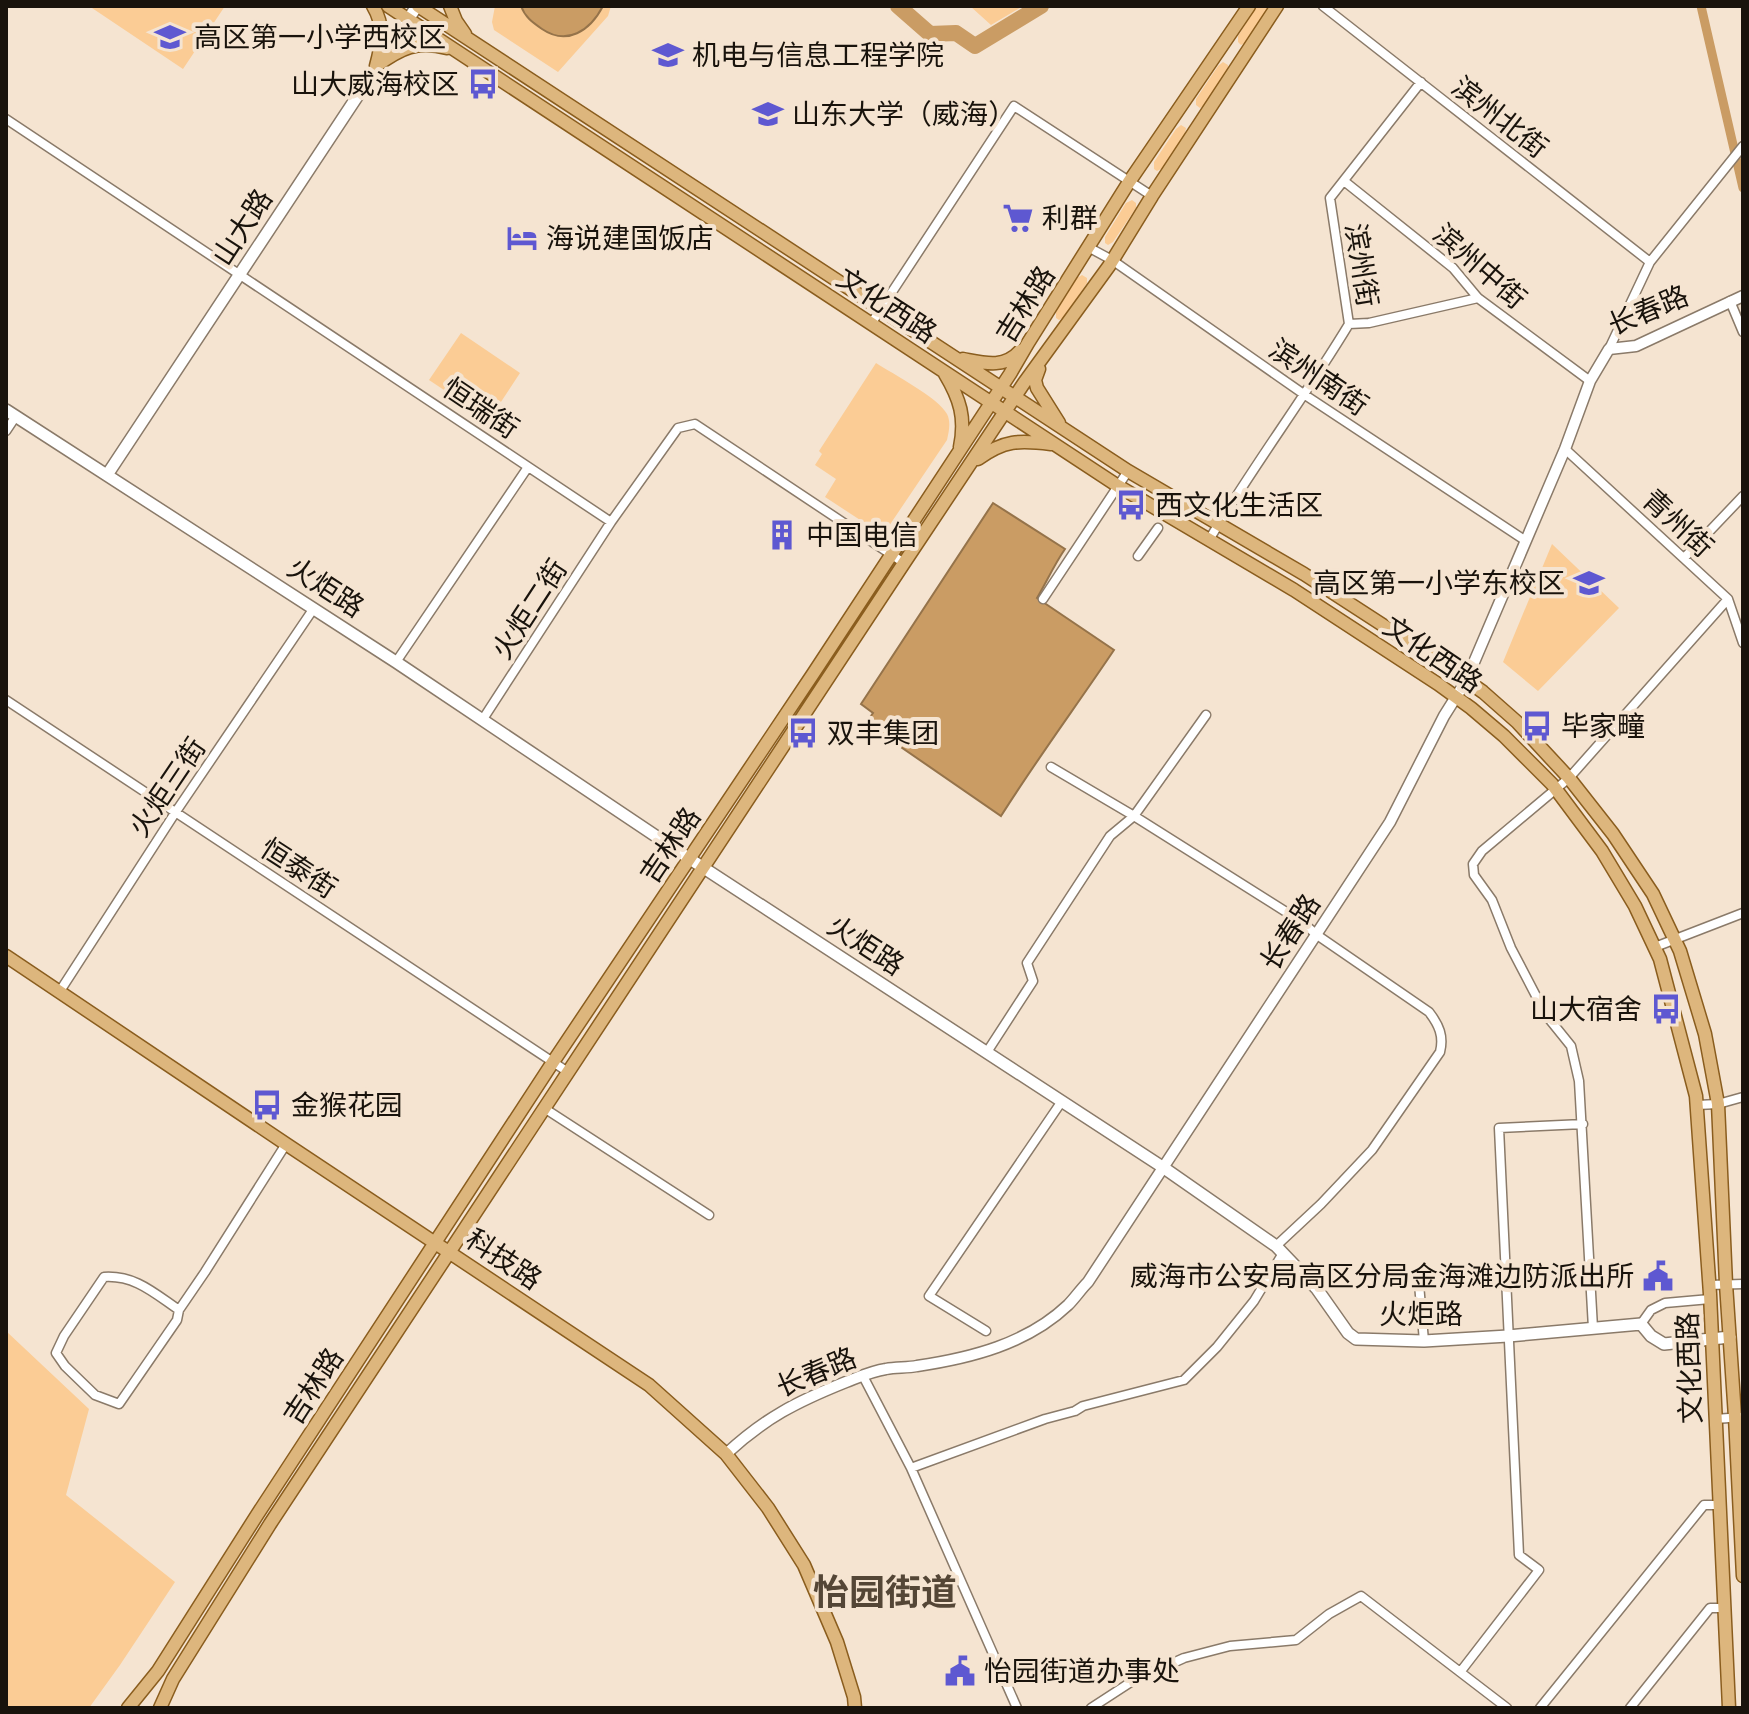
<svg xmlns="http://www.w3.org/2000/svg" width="1749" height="1714" viewBox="0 0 1749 1714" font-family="Montserrat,'Noto Sans SC',sans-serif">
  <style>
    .green { fill: #fbcc95 }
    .water { fill: #ca9c64; stroke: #95734a; stroke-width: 2 }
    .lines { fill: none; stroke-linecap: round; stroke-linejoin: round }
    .canal { stroke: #ca9c64; stroke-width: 9 }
    .river { stroke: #ca9c64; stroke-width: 16 }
    .minor-casing { stroke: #8a7a69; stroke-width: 11 }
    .tertiary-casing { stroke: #8a7a69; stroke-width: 13 }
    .secondary-casing { stroke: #8a7a69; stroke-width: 14 }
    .primary-casing { stroke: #8a5d1e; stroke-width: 15 }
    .minor { stroke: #fff; stroke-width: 8 }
    .tertiary { stroke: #fff; stroke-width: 10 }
    .secondary { stroke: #fff; stroke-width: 11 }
    .primary { stroke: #ddb67d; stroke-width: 12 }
    .labels { text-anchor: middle; stroke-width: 8; stroke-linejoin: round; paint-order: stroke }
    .poi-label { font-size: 28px; fill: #19130c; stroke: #f5e4d1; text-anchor: start }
    .street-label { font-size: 28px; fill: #19130c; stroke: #f5e4d1 }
    .district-label { font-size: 36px; font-weight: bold; fill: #544636; stroke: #f5e4d1 }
  </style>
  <rect width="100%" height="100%" fill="#f5e4d1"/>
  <!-- green -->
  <path class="green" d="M89,6h136l-42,63z
    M495,6h116l-3,10 -50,56 -64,-42 -2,-8z
    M970,6h53l-32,19z
    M1257,6h12l-22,36 -6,3 -3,-3v-6z
    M1223,62l5,3v6l-23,34 -5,3 -4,-3v-6l22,-33z
    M1181,125l5,3 -1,6 -22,34 -6,3 -3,-2v-7l22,-33z
    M1132,200l4,3v5l-23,34 -5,3 -3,-2v-6l21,-34z
    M1082,275l5,3v5l-23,34 -5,3 -3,-2v-6l21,-34z
    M461,333l59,40 -31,47 -60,-40z
    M876,363c17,11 63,35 71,51 4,8 2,17 0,26l-58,86 -9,7 -55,-36 11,-18 -21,-14 7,-11 -3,-3z
    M1552,544l67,64 -81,83 -35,-29z
    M6,1331l83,78 -23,86 109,87 -55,83 -31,43h-83z"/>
  <!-- water -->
  <path class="water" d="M521,6h82c-13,25 -36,40 -61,23 -10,-7 -17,-12 -21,-23z
    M993,503l72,46c-11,16 -18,32 -28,49l77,52c-37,55 -77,109 -113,166l-135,-93 7,-10 -12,-9z"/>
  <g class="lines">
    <!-- canal -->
    <path class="canal" d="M1701,6l42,182"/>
    <!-- river -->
    <path class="river" d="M898,6l32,28 26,-1 19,13 66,-40"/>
    <!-- minor casing -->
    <g class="minor-casing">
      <path id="minor" d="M1323,6l327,256
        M6,119l605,403 67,-94 17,-4 209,139
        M1344,181l109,87 25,30 112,83
        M1088,247l24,13 193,135 221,146
        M1730,301l13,31
        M871,324l143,-218 138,90
        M1349,324l20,-1 109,-25
        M1609,349l41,-87 93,-116
        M6,431l10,-15
        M1565,449l163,150 15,44
        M1209,540c44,-74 96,-143 140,-216l-19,-126 91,-116
        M1138,556l20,-28
        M1684,558l59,-62
        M1043,599l85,-128
        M396,662l132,-195
        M6,700l562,372
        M483,719l128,-197
        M1051,767l83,49 168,106 15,13 112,77c10,13 15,24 11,40l-68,98 -51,54 -45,42
        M1655,947l88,-34
        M60,991l115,-178 139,-205
        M987,1052l46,-71 -6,-18 83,-127 24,-20 72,-101
        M1697,1105l21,-1 25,-7
        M544,1108l165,107
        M1419,1284l5,57
        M1709,1285l34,-1
        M179,1310c-25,-17 -44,-35 -75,-33l-40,59 -8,17 9,13 30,29 24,9 58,-84 2,-10 26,-38 81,-128
        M1641,1324l10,-14 14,-7 45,-4
        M1593,1328l-14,-247 -8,-35 -25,-31 -35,-67 -19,-48 -18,-25 -1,-11 9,-13 87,-73 159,-179
        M986,1331l-57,-35 133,-195
        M863,1376l48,92 106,240
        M1715,1419l28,-2
        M911,1468l134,-49 30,-8 8,-5 101,-26 33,-33 37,-46 29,-48
        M1461,1671l78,-101 -20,-15 -20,-427 84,-4
        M1091,1708l40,-26 53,-24 46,-12 66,-6 33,-26 32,-18 146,112
        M1540,1708l164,-203h15
        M1630,1708l80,-100h14"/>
    </g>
    <!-- tertiary casing -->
    <g class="tertiary-casing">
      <path id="tertiary" d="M726,1454c39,-36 70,-52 120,-72 13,-5 26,-11 40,-13 10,-2 21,-1 31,-3 54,-8 110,-22 151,-61 7,-7 13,-16 20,-23l302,-460 54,-106 22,-35 99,-232 25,-68 19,-32 27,-3 107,-50"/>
    </g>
    <!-- secondary casing -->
    <g class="secondary-casing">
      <path id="secondary" d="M6,410l390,252 294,197 474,309 112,78 41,43 31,44 8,6 68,2 84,-5 133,-12 10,12 13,8 66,-7
        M107,475l310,-469"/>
    </g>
    <!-- primary casing -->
    <g class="primary-casing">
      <path id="primary" d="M373,6c12,20 9,38 3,60
        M388,6l730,480 176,104 144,94 33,24 33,28 48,48 50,67 33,55 25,53 36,137 14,198 19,414
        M418,6l710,465 176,103 145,94 34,24 34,30 52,56 44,56 40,60 27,57 25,83 13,70 8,180 9,133 8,159
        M450,6l6,15 9,13
        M376,66c25,-18 41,-26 71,-18
        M963,359c21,4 41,10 57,-8
        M1039,369l-4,11 2,8 22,35
        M945,374c15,25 21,44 15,73
        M978,459c26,-19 41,-19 73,-15
        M6,956l280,188 363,241 77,69 42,54 36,57 33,77 17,55 1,11
        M128,1708l30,-37 99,-156 296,-453 260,-388 197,-300 18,-31 101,-161 120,-176
        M160,1708l13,-29 97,-155 634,-961 120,-180 85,-117 43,-70 125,-190"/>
    </g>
    <!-- minor -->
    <use href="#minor" class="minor"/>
    <!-- tertiary -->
    <use href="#tertiary" class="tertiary"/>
    <!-- secondary -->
    <use href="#secondary" class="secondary"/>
    <!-- primary -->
    <use href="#primary" class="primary"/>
  </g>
  <!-- icons -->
  <defs>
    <g id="school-bare" transform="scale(2.4)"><path d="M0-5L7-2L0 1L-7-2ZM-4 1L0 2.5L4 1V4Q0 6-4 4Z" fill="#5e58d1" stroke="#f5e4d1" stroke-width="2.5" paint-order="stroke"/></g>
    <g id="university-bare" transform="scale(2.4)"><path d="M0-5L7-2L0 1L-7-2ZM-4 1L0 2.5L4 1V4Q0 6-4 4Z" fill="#5e58d1" stroke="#f5e4d1" stroke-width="2.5" paint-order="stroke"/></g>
    <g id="bus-bare" transform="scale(2.4)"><path d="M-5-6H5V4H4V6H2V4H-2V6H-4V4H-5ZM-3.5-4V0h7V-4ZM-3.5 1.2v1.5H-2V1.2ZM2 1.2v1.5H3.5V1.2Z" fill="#5e58d1" stroke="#f5e4d1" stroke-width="2.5" paint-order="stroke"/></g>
    <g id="supermarket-bare" transform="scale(2.4)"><path d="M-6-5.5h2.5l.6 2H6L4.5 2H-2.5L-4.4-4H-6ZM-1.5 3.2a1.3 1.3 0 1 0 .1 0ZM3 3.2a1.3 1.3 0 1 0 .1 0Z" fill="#5e58d1" stroke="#f5e4d1" stroke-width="2.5" paint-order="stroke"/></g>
    <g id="hotel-bare" transform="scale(2.4)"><path d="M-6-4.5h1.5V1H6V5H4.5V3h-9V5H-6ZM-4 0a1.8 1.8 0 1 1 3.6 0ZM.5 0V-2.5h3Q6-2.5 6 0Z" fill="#5e58d1" stroke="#f5e4d1" stroke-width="2.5" paint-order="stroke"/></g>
    <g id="building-bare" transform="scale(2.4)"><path d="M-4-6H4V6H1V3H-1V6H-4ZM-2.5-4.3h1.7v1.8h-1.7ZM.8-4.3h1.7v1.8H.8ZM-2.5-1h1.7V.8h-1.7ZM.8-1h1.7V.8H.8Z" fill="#5e58d1" stroke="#f5e4d1" stroke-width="2.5" paint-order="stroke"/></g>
    <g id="civic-bare" transform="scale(2.4)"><path d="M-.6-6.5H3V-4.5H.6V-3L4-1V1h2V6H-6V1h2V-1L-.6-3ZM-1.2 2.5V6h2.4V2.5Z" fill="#5e58d1" stroke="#f5e4d1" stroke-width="2.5" paint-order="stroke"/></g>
  </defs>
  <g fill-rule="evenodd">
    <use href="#school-bare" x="170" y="37"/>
    <use href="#university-bare" x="668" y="55"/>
    <use href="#bus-bare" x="483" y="84"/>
    <use href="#university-bare" x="768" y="114"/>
    <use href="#supermarket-bare" x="1018" y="218"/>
    <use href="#hotel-bare" x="522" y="238"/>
    <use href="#bus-bare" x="1131" y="505"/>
    <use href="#building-bare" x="782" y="535"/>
    <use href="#school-bare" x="1589" y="583"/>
    <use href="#bus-bare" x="1537" y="726"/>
    <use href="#bus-bare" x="803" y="733"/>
    <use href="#bus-bare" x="1666" y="1009"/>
    <use href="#bus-bare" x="267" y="1105"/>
    <use href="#civic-bare" x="1658" y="1276"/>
    <use href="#civic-bare" x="960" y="1671"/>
  </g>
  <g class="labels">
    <!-- poi labels -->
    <g class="poi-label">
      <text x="194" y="47">高区第一小学西校区</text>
      <text x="692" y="65">机电与信息工程学院</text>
      <text x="459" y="94" text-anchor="end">山大威海校区</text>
      <text x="792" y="124">山东大学（威海）</text>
      <text x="1042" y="228">利群</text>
      <text x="546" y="248">海说建国饭店</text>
      <text x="1155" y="515">西文化生活区</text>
      <text x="806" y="545">中国电信</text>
      <text x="1565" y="593" text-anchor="end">高区第一小学东校区</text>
      <text x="1561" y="736">毕家疃</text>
      <text x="827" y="743">双丰集团</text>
      <text x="1642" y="1019" text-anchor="end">山大宿舍</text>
      <text x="291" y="1115">金猴花园</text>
      <text x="1634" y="1286" text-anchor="end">威海市公安局高区分局金海滩边防派出所</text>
      <text x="984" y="1681">怡园街道办事处</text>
    </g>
    <!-- street labels -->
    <g class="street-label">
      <text transform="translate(1500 117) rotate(38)" y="10">滨州北街</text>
      <text transform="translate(242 227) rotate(-57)" y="10">山大路</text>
      <text transform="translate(1362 265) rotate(81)" y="10">滨州街</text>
      <text transform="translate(1480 266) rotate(41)" y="10">滨州中街</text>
      <text transform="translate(1025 304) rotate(-58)" y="10">吉林路</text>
      <text transform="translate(887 305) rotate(33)" y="10">文化西路</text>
      <text transform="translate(1648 310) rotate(-23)" y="10">长春路</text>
      <text transform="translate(1319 377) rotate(34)" y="10">滨州南街</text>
      <text transform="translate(481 408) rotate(34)" y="10">恒瑞街</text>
      <text transform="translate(1678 523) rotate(43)" y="10">青州街</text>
      <text transform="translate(326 587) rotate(33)" y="10">火炬路</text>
      <text transform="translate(529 609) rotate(-57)" y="10">火炬二街</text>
      <text transform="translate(1433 654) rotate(34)" y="10">文化西路</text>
      <text transform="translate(167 787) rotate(-56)" y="10">火炬三街</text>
      <text transform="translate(670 845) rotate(-56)" y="10">吉林路</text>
      <text transform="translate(299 868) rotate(33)" y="10">恒泰街</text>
      <text transform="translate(1290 932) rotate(-57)" y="10">长春路</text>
      <text transform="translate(866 945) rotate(33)" y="10">火炬路</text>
      <text transform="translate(504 1259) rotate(34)" y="10">科技路</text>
      <text x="1421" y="1324">火炬路</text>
      <text transform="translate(1689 1368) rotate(-92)" y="10">文化西路</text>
      <text transform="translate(816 1372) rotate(-23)" y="10">长春路</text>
      <text transform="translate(313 1386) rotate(-57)" y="10">吉林路</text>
    </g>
    <!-- district labels -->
    <g class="district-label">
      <text x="885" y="1605">怡园街道</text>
    </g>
  </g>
  <!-- border -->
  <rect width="1749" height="1714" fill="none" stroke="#19130c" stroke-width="16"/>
</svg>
